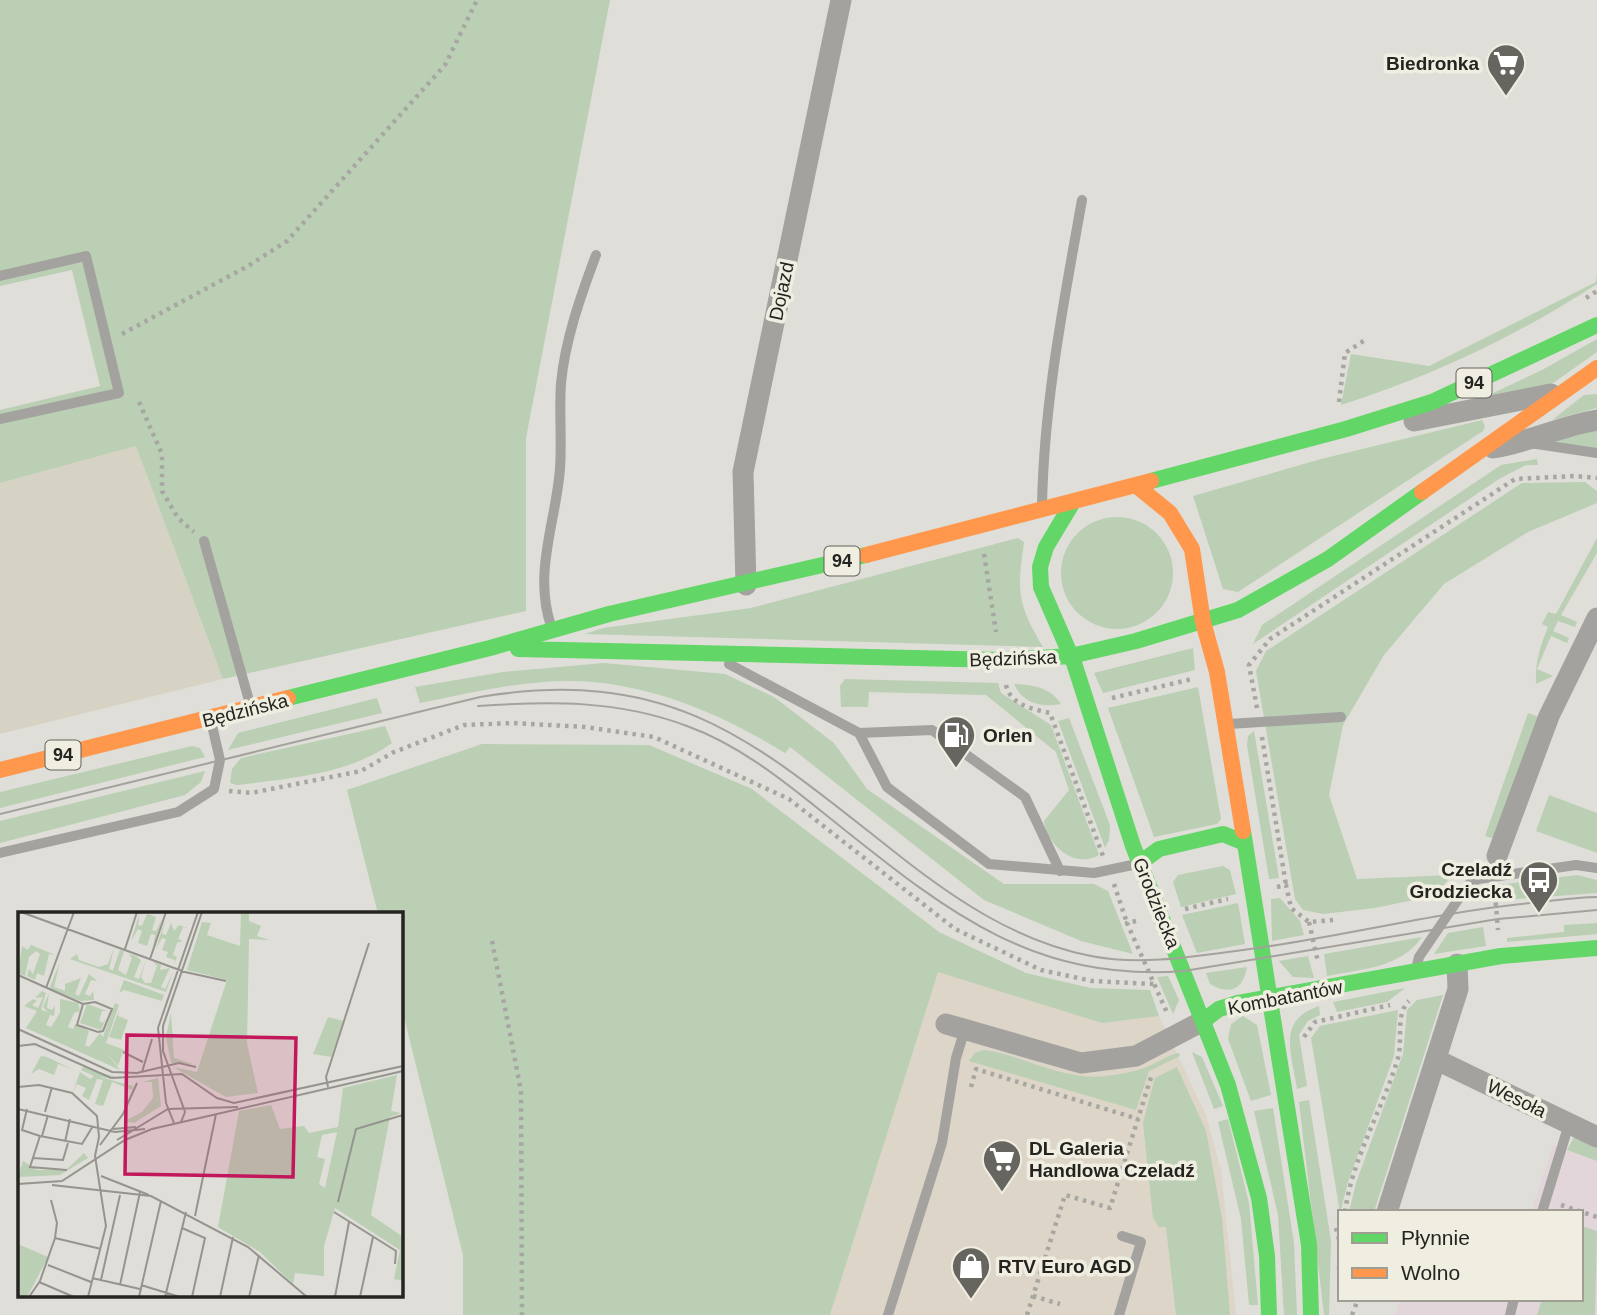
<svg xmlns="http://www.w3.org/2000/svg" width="1597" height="1315" viewBox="0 0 1597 1315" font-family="Arial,sans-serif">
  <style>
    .commercial { fill: #dcd5c8 }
    .built { fill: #d6d3c5 }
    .education { fill: #e3d6da }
    .green { fill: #bacfb4 }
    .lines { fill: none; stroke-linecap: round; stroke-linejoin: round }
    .path { stroke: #a7a7a2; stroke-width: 4.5; stroke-dasharray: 3.5 5; stroke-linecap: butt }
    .lane { stroke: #a3a29f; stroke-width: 10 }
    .street { stroke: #a3a29f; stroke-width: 21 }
    .fast { stroke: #63d668; stroke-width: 16 }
    .slow { stroke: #ff974d; stroke-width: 16 }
    .tram { stroke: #a4a29d; stroke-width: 2 }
    .labels { text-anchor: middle; stroke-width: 7; stroke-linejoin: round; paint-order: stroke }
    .shield { fill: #f0eee1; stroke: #62615a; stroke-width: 2 }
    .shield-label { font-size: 18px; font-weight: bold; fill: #252420 }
    .poi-label { font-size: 19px; font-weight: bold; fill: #252420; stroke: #f0eee1; text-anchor: start }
    .street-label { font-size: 19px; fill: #252420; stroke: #f0eee1 }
    .inset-road { fill: none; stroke: #95948e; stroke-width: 2 }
    .view { fill: #c2185b; fill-opacity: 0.15; stroke: #c2185b; stroke-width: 3.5 }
    .inset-edge { fill: none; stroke: #252420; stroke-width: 3.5 }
  </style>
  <rect width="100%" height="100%" fill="#e0ded8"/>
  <!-- commercial -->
  <path class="commercial" d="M938,971l164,52 57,-7 47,99 15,56 15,144h-406z"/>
  <!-- built -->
  <path class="built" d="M136,446l87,233 -223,55v-251z"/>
  <!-- education -->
  <path class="education" d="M1553,1145l44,16v154h-202l6,-16h180v-87h-50z"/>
  <!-- green -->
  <path class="green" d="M0,0h610l-84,438v173l-303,68 -87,-233 -136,37v-73l100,-24 -28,-116 -72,16z
    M1597,273v11c-80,52 -165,92 -256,121l10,-51 78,12 167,-84z
    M1597,339v13l-51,36 -95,25 91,-43z
    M1597,394v14l-45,12 32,-25z
    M1482,420l3,6 -2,5 -245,161 -15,-3 -30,-93 128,-37z
    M1597,426v23l-35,-4 -4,-3v-5z
    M1537,459l1,6h-12l-27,14 -246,165 9,-19 239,-160z
    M1585,482l12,9v12l-69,29 -84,52 -60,71 -41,70 -14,70 28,84 96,-4 -20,21 -58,12 -52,6 -20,-4 -8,-11 -39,-228 10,-20 256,-168z
    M1061 573a56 56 0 1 1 112 0a56 56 0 1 1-112 0Z
    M1018,538l6,4c-7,50 -7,61 19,105l-458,-13 18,-6 148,-20z
    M1597,538v15l-36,62 16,7 -2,5 -17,-6 -5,10 16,7 -2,5 -16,-7 -14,33 16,7 -17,8c-1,-22 4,-37 12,-57l-6,-3 6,-12 8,2z
    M1193,648l2,22 -92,23 -9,-20z
    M604,663l121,11 49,23 60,46 33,46 137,95h90l14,7 25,63 -52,-13 -97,-41 -194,-153 -5,6c-63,-39 -135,-70 -211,-72 -51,-1 -103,12 -154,22l-5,-16 88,-15z
    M845,679l153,4 3,10 50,32 48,130c-25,14 -51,-9 -55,-34l25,-31 -13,-38 -70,-57 -117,-3 -1,15h-27l-1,-21z
    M1014,684c18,1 36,3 47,20 -19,4 -39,-1 -47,-20z
    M1198,687l23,132 -4,5 -63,13 -46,-129z
    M377,698l5,15 -154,37 10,-17z
    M1528,713l11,4 -44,122 -10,-3z
    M1069,718l41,107 -1,15 -4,8 -47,-127z
    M385,726l7,17c-44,32 -101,35 -155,42l-7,-2 2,-14 9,-11z
    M1254,731l25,147 -10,1 -22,-134 1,-9z
    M482,744l167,1 103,44 187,143 87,41 65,15 59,2 9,26 -57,7 -164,-51 -108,343h-367v-60l-62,-250v-91h-23l-31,-124z
    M192,746l8,2 5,9 -205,51v-16z
    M205,771l-4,11 -16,13 -185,48v-22z
    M1549,795l48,18v40l-61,-22z
    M1223,866l7,4 6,24 -55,13 -8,-25 5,-7z
    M1577,875l20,5v13l-93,7 -5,-15z
    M1280,898l20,23 4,14 -32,6 -1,-42z
    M1238,903l7,41 -48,9 -15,-38z
    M1597,923v11l-90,8v-4l57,-6v-7z
    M1483,927l3,19 -52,8 14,-21z
    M1422,937c-21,31 -60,32 -95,39l-3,-22z
    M1308,956l6,22 -21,-1 -14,-16z
    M1247,967c-4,22 -16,29 -37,17l-4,-11z
    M1168,976l11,24 -6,14 -16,-37z
    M1405,988l-18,14 -50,10 -4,-10z
    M1443,995l-69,217h-25l7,-29 47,-129 4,-44 10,-10z
    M1319,1006l1,9 -12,6 -9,14 8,51 -10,3c-5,-35 -21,-69 22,-83z
    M1398,1010l-4,46 -46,126 -8,31 -29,-175 9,-12z
    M1243,1016l14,9 14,70 -20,6 -23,-62 3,-15z
    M984,1050c42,6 77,31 122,26 13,-2 31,-4 43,-10 10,-4 19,-11 30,-13l1,3 -31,15 -13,39 -167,-49 6,-8z
    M1192,1052l10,5 21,49 -9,3z
    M1177,1067l29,64 16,87 8,97h-54l-10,-88h-7l-6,-9 -10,-95 12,-45z
    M1309,1100l22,141 -2,74h-5l-25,-213z
    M1273,1108l21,135 3,72h-13l-6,-100 -24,-104z
    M1228,1119l21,84 9,102h-9l-8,-86 -23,-97z
    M1574,1137l23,7v17l-30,-11z
    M1581,1226l16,5 -2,84h-58l5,-16h39z"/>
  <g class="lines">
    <!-- path -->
    <path class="path" d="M1586,298l11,-7
      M122,334l126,-68 39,-25 158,-176 32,-65
      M139,402l23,52v37l16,27 16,14
      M1339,402l6,-49 20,-13
      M984,554l12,78
      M1006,685c4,20 27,24 44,28l53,143
      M1112,698l80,-19
      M1257,708l-8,-43 21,-26 245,-160 60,-3 22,2
      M1262,737l24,148
      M229,791l22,2 110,-22 33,-19 70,-27 50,-2 71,4 69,10 135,62 166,130 86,41 51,11 62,3
      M1114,884l13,39
      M1277,887l9,-2 5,23 18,14 24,-2
      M1495,894l3,36
      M1185,909l43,-10
      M1136,921l-9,2 41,92
      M1309,922l9,40
      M492,941l29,150 1,224
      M1304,1037l11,-15 75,-17
      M971,1087l5,-18 162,50
      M1561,1205l36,12
      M1345,1212c7,-54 38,-103 53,-154 5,-18 -3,-44 11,-57
      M1336,1228l4,15
      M1339,1269l1,-20
      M1033,1296l27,8
      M1027,1315l38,-120 45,13 42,-134
      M1352,1315l6,-16"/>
    <!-- lane -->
    <path class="lane" d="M0,276l86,-20 33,137 -119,26
      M1530,443l67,10
      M1042,505c2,-104 22,-204 40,-305
      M204,541l46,163
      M551,626c-18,-54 5,-104 9,-157 2,-29 -1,-58 1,-86 4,-43 20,-88 35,-128
      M729,664l130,69 28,54 102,77 105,9 43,-9
      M1229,724l112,-7
      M859,733l73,-3 93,67 35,74
      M0,853l178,-41 36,-23 6,-29 -9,-39
      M1416,969l3,-12 49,-72 10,-6 98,-14 21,3
      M1542,1212l27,-88
      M888,1315l54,-172 14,-85 9,-29
      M1119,1315l22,-73 -19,-6
      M1510,1315l4,-16"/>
    <!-- street -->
    <path class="street" d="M1414,421l137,-27
      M1493,448c37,-6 67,-22 104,-28
      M746,585l-3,-113 98,-472
      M1497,856l52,-140 48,-98
      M946,1024l135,39 55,-7 67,-35
      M1437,1060l160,77
      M1387,1212l71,-223 -1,-25"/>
    <!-- fast -->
    <path class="fast" d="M1151,481l195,-52 86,-27 165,-77
      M1073,502l-27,45 -6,20 1,20 33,76 59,183 95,239 31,113 8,58 2,59
      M518,649l483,11 70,-4 65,-15 102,-31 90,-51 94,-67
      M288,698l202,-50 119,-34 257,-59
      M1243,831l66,414 2,70
      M1140,863l19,-14 64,-15 22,9
      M1203,1021l16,-12 19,-6 263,-47 96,-8"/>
    <!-- slow -->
    <path class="slow" d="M1138,487l32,26 22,36 11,73 14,50 26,159
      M1422,492l175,-124
      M866,555l285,-74
      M0,770l288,-72"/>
    <!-- tram -->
    <path class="tram" d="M478,706c72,-5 140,-6 209,20 50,18 93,52 134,85 116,92 205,172 363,160l314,-52 99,-9
      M0,814l480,-117c196,-32 277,47 421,160 56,44 118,85 190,99 46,9 91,2 137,-4 102,-12 201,-39 303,-49 22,-2 44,-6 66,-6"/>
  </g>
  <!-- icons -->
  <defs>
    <g id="supermarket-pin" transform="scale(2.0125)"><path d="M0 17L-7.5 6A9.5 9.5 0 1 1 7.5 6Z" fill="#666560" stroke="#f0eee1"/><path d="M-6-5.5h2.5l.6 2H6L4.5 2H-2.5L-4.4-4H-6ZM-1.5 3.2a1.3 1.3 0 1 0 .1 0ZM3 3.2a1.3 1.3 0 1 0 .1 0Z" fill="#fff"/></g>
    <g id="fuel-pin" transform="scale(2.0125)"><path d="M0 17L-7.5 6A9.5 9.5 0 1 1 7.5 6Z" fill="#666560" stroke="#f0eee1"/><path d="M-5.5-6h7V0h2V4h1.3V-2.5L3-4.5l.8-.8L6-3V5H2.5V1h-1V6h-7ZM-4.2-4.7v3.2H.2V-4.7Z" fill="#fff"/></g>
    <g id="bus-pin" transform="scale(2.0125)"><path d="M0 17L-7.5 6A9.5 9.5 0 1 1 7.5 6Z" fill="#666560" stroke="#f0eee1"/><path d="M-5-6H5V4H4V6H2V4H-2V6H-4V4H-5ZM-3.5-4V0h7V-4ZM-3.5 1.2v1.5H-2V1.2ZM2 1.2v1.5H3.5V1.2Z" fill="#fff"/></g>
    <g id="shop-pin" transform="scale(2.0125)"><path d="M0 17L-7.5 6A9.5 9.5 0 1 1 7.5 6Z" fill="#666560" stroke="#f0eee1"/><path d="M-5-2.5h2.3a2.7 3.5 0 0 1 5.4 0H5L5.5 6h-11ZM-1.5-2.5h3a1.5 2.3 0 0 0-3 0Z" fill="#fff"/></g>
  </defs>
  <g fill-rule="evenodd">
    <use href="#supermarket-pin" x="1506" y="63"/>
    <use href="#fuel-pin" x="956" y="735"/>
    <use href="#bus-pin" x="1539" y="880"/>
    <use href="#supermarket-pin" x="1002" y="1159"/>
    <use href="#shop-pin" x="971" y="1266"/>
  </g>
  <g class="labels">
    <!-- shield labels -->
    <g class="shield">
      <rect x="1456.5" y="368.5" width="35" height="29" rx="5"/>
      <rect x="824.5" y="546.5" width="35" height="29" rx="5"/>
      <rect x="45.5" y="740.5" width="35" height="29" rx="5"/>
    </g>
    <g class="shield-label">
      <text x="1474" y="389">94</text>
      <text x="842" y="567">94</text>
      <text x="63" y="761">94</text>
    </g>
    <!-- poi labels -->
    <g class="poi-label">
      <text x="1479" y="70" text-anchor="end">Biedronka</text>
      <text x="983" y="742">Orlen</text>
      <text x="1512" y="876" text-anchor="end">Czeladź<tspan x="1512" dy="22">Grodziecka</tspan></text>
      <text x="1029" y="1155">DL Galeria<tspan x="1029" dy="22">Handlowa Czeladź</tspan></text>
      <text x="998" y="1273">RTV Euro AGD</text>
    </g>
    <!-- street labels -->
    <g class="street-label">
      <text transform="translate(781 291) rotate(-78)" y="7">Dojazd</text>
      <text transform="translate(1013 658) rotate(-2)" y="7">Będzińska</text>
      <text transform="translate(245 710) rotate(-14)" y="7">Będzińska</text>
      <text transform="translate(1157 903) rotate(68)" y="7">Grodziecka</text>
      <text transform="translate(1285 997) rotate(-11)" y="7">Kombatantów</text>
      <text transform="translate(1517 1098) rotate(26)" y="7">Wesoła</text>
    </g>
  </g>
  <!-- overview -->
  <g transform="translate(18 912)">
    <rect width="385" height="385" fill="#e0ded8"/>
    <path d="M122,0l-2,13 4,1 5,-12 4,1 5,2 -4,13 4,1 6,-12 -9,30 2,-14 -4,-1 -4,12 -9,-3 4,-12 -4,-2 -7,12zM223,0h8v9l12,5 -4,10 12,4 -20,-1 -2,104 11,50 -32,4 -53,-30 24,5 30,-92 -40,-10 15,-48 9,1 -4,12 33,11zM147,8l-3,14 4,1 5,-12 3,8 5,-6 9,3 -5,-1 -5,12 5,2 -6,2 -4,12 4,2 -3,8 1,-5 -9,-3 2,-5 -6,-2 4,-11 -4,-1 -6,11zM13,33l24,10 -6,-1 -5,22 -7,-3 -2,7 -8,-4 2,-7 4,5 7,-20 -4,-3 -7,6 -4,19 -7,-3 4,-27 6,4zM96,36l-5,21 4,1 7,-20 4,1 -6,19 8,5 6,-17 -4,-4 8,2 5,4 -7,17 5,2 7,-19 -5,17 4,6h6l6,-17 -4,-4 8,3 -1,5 10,-2 -9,19 4,2 8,-17 -7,20 -96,-33 7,-5 2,6 20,7 9,-3zM42,50l-6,25 11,4v-7l16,-6 -6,16 4,2 10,-22 8,7 -6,-1 -6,14 5,2 3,-5 1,9 -13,1 -32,-12zM106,68l40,15 -2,6 -38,-11 -5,3zM24,79l4,2 -5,17 7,2 -5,-5 6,-14 -2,15 5,2 3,-5 -1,11 -4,-1 -4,10 5,2 9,-14v-14l18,4 2,8 -6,2 -6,14 5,2 2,-5 14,7 -4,14 4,2 11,-14 3,4 12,-34 4,2 -13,38 24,9h-7l-5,14 -14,-16 16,20 -94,-42 11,-17 -13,-5 9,-7 4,2 -5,4 6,3 5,-11 -8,1zM69,92l20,7h-5l-3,10 4,2 4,-6 -6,13 -21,-7zM101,98l-1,6 10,4 -7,20 -12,-3zM153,101l3,45 19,6 -22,-1 -5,-26zM310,105l15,4 -12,36 -18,-3zM23,144l6,1 27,13 -16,-6 -4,11 -15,-6 -8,5zM65,155l39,12 -22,-2 33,9 -1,4 -20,-8 -9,24 -8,-2 8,-24 -6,-1 -8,21 -7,-4 4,-8 -9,-4 -4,8 7,-20 10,7 4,-3 -13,-6zM379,163l-6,36 10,2 -11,4 -19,98 32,22v44l-9,-2 6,-29 -65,-42 -11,38v30l-29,-3 -2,11 -33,-32 -42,-25 21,-116 32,-6 9,24 24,-3 5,7 29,-6 5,-39zM319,220l-12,56 -6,-4 6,-25 -8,-2 5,-22zM140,166l3,28 -27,17 -9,-2 17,-9 11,-14 -1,-16h-10zM66,241l4,5 -28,17 -42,2 5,-16 14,9h29zM0,332l30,13 -21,40h-9z" fill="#bacfb4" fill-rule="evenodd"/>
    <path class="inset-road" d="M3,0l164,60 41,9M107,37l12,-37M132,47l16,-47M0,63l65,29M28,76l28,-76M77,90l17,7 -9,22 -5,1 -21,-7 6,-21zM0,117l94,43 25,1 42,-10 17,4M0,134l17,-2 76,34 71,-4 35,24 17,5 169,-37M105,140l20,10M124,160l10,-33M0,175l21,-2 33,8 25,23 2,21 -4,19 11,70 -18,71M310,175l-2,-10 43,-134M0,197l97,23 30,-3M9,197l-5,21 18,6 42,8 11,-18M27,200l7,-25M163,210l4,-10 -22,-61v-25l39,-114M156,211l-8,-20 -8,-75 40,-116M95,217l23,-2M22,224l-10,31 37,3M24,224l6,-21M99,228l51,-31 70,-2M47,230l5,-23M82,233l23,-31 14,-31M15,246l30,2 5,-17M83,264l48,19M0,272l44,-3 63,-41 27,-11 251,-58M34,273l99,11 97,51 59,50M320,290l18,-73 47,-14M316,300l62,39 -1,13M177,304l21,-102M164,316l23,10 -13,59M37,326l46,11M30,353l43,17M74,366l48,11M83,368l19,-85M21,370l35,15M102,373l20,-93M123,373l39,12M11,385l11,-16 15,-43 2,-15 -6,-23M121,385l22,-96M147,385l21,-85M202,385l13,-60M231,385l10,-42M317,385l14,-75M342,385l13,-60"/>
    <path class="view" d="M109,123l169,3 -3,139 -168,-3z"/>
    <rect width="385" height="385" class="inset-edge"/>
  </g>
  <!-- legend -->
  <rect x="1338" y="1210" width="245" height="91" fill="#f0eee1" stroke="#9f9d94" stroke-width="2"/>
  <rect x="1352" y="1233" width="35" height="10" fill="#63d668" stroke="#9f9d94" stroke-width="2"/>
  <text x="1401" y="1245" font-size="21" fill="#252420">Płynnie</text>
  <rect x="1352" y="1268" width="35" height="10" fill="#ff974d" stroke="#9f9d94" stroke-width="2"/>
  <text x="1401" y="1280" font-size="21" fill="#252420">Wolno</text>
</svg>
